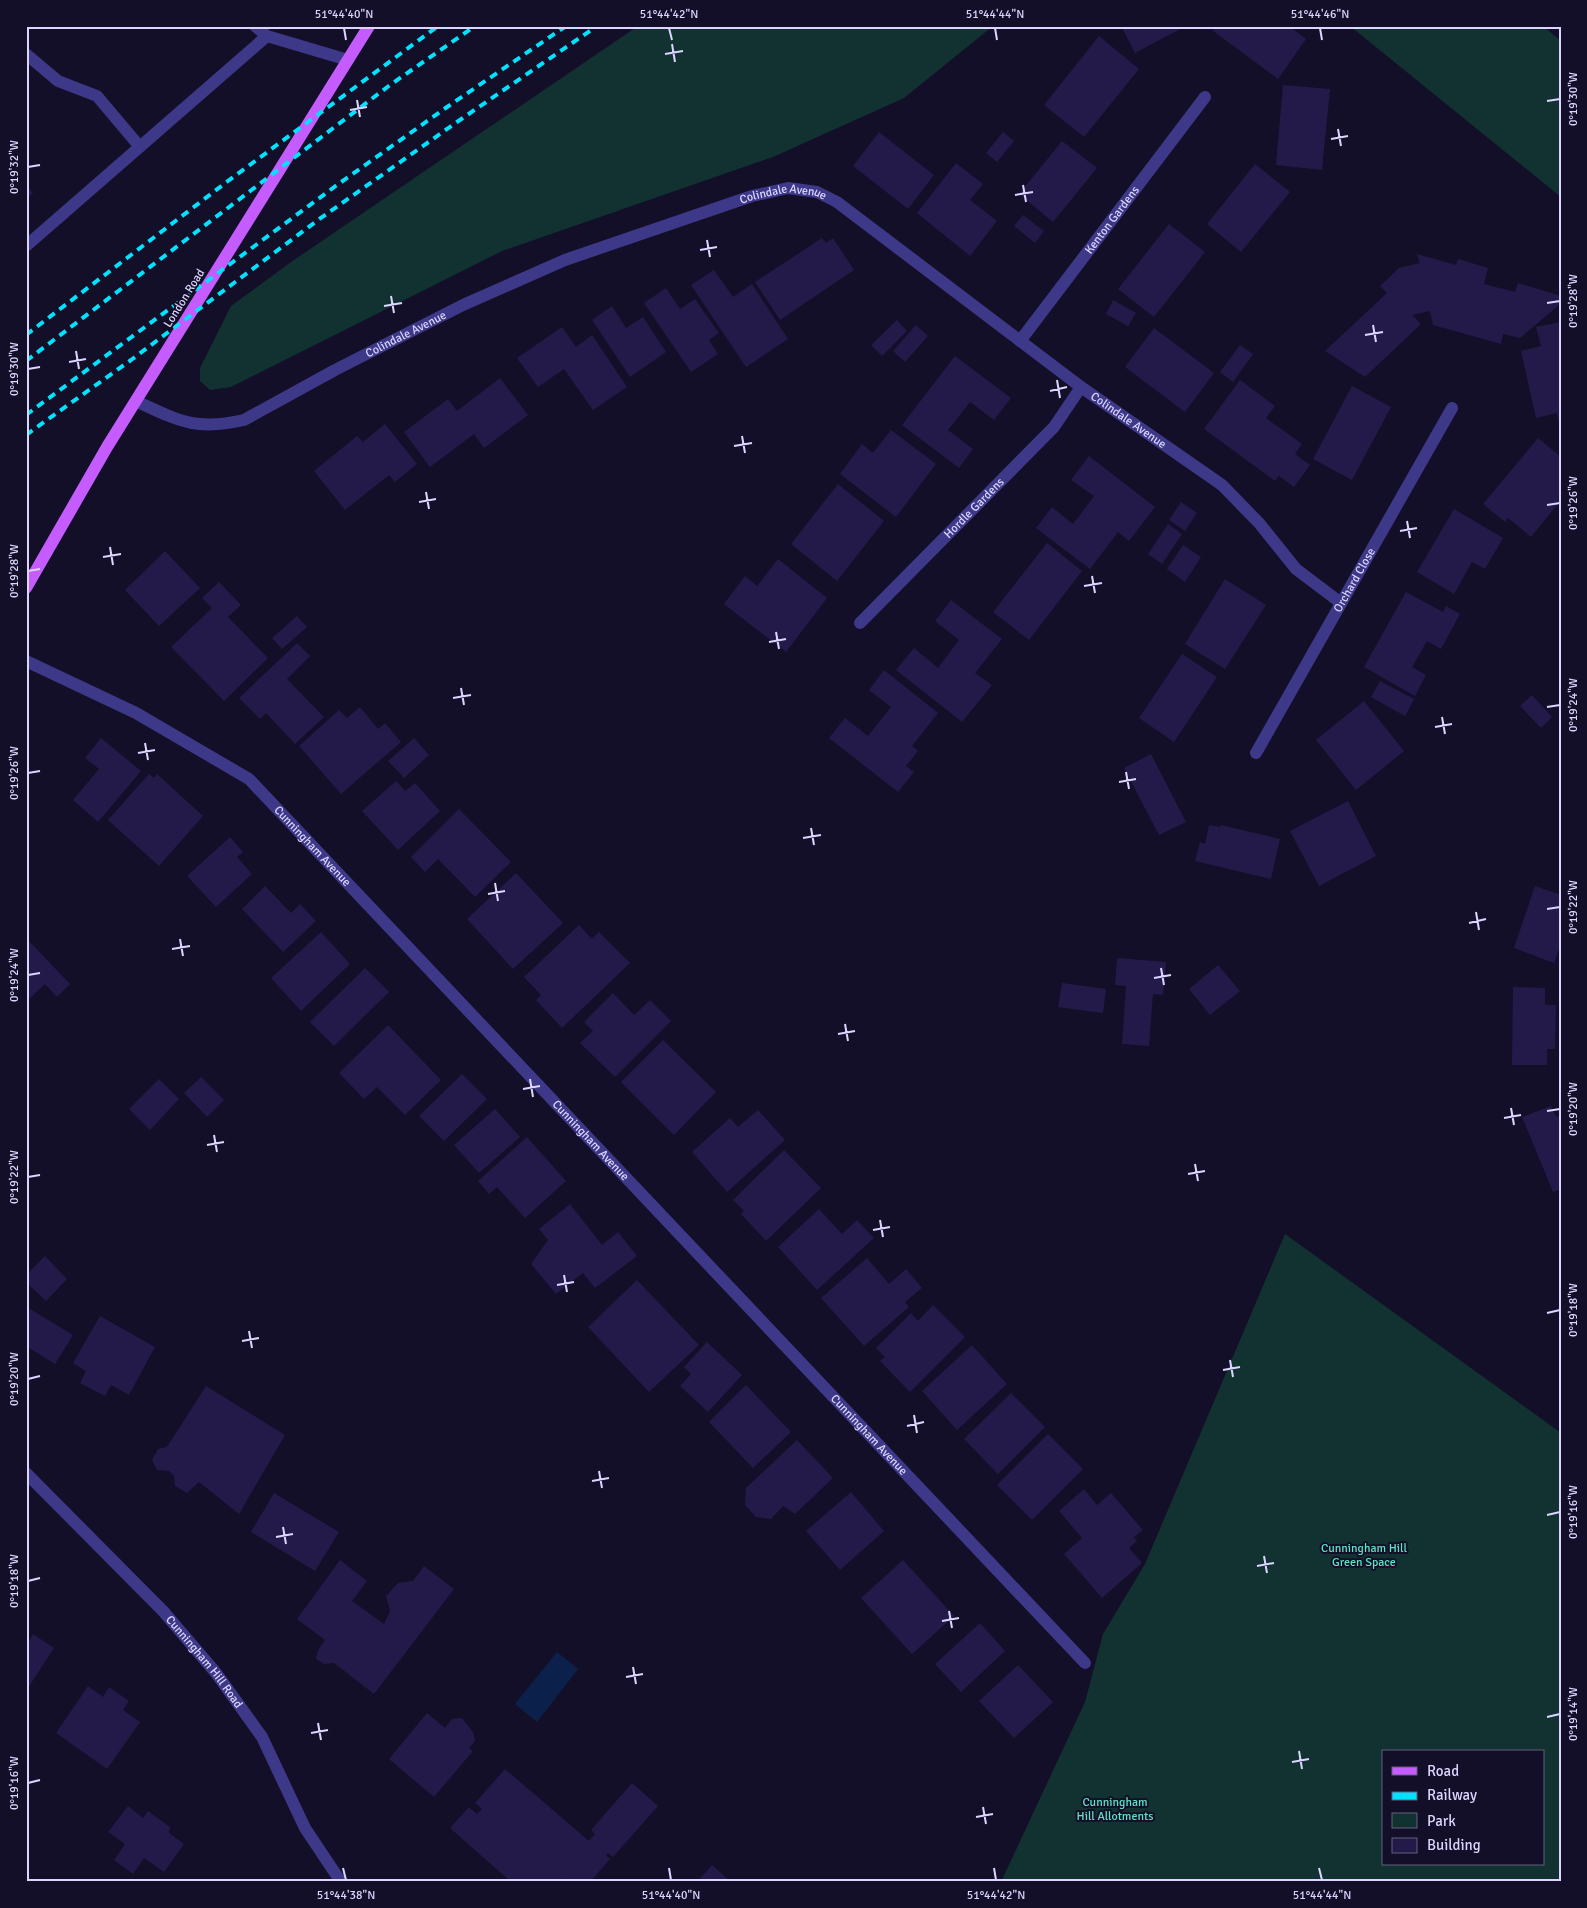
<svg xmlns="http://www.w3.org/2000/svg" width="1587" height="1908" viewBox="0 0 1587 1908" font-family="Signika,sans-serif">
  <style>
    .green { fill: #123231; fill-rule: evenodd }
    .water { fill: #0b214b }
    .building { fill: #241a49 }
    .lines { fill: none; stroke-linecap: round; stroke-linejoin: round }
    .lane { stroke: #3d3888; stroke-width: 12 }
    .street { stroke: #3d3888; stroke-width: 12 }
    .primary { stroke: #c55cff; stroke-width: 12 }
    .rail { stroke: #01e2ff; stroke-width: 4; stroke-dasharray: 8 6; stroke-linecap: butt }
    .ticks { fill: none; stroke: #dbd5ff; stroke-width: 2 }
    .labels { text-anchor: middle; stroke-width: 4; stroke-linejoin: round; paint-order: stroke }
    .street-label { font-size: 12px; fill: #dbd5ff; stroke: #130f28 }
    .park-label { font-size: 12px; fill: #5de4c4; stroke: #130f28 }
    .neatline { fill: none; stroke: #dbd5ff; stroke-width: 2 }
    .ticks-label { font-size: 12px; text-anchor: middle; fill: #dbd5ff }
  </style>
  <rect width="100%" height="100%" fill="#130f28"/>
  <!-- green -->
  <path class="green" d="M638,26h355l-89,72 -131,59 -271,94 -271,136 -21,3 -10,-9v-13l31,-62 60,-44z
    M1350,26h193l18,15v156z
    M1285,1234l276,199v449h-560l84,-180 18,-68 42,-70zM1383,1752h160v112h-160z"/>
  <!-- water -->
  <path class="water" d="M557,1652l21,17 -41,53 -22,-18z"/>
  <!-- building -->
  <path class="building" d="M1121,26h65l-51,27z
    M1217,26h72l17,13 -28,40 -65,-48z
    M1099,36l40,33 -55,68 -40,-32z
    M1283,85l47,4 -8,81 -46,-5z
    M879,132l55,43 -26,34 -55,-43z
    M1003,132l11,9 -17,21 -11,-9z
    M1062,141l35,27 -44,54 -34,-28z
    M956,163l27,21 -13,16 27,21 -27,35 -53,-43z
    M1255,164l35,28 -49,60 -34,-28z
    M26,185l7,8 -7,6z
    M1023,215l21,16 -9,12 -21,-17z
    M1169,224l36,28 -51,65 -36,-28z
    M822,238l4,5 7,-5 21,32 -74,50 -25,-38z
    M1417,254l39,11 2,-6 30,9 -4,16 31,8 3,-9 43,13 -2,9 -39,33 -17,-4 -2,10 -68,-19 -3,-14 -18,4 9,9 -56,53 -40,-26 62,-58 -7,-7 19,-18 21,-5z
    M714,270l19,27 19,-13 36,55 -42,28 -55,-82z
    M666,288l14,21 15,-10 24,34 -10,7 9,14 -27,18 -47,-69z
    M1113,300l23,13 -8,13 -22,-12z
    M612,306l14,22 17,-11 23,35 -36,25 -38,-57z
    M897,320l10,11 -25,25 -11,-11z
    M1561,322v106h-1l-3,-15 -21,5 -15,-67 20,-5 -5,-19z
    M916,325l12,11 -23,26 -12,-11z
    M562,327l14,20 16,-12 35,52 -34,23 -29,-41 -26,18 -21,-29z
    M1154,328l60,45 -29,39 -60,-45z
    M1240,345l13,9 -20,28 -13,-10z
    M955,356l56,42 -17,22 -24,-18 -22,28 25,19 -14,19 -57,-43z
    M500,378l28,37 -44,33 -10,-14 -44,33 -26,-35 44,-33 9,12z
    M1240,380l35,26 -9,12 36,26 -7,10 15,11 -16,22 -15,-11 -4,5 -71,-52z
    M1352,386l39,21 -39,73 -39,-21z
    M385,424l32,40 -22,18 -6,-7 -44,35 -31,-39 43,-35 6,6z
    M891,430l45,34 -40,53 -56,-43 22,-30 11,9z
    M1538,438l23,19v16l-2,2 2,2v23l-30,37 -23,-19 -3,4 -22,-18z
    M1089,456l66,51 -26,34 -11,-9 -28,37 -54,-41 16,-21 21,17 13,-17 8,-11 -23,-16z
    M838,484l46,37 -47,60 -46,-37z
    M1181,502l16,11 -12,18 -16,-11z
    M1454,509l49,29 -18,31 -13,-7 -18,32 -37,-22z
    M1168,524l14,10 -20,30 -14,-10z
    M1047,543l35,28 -53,69 -36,-28z
    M1183,545l18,12 -16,25 -18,-13z
    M165,551l35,37 -41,38 -34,-36z
    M778,559l49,39 -41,54 -62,-48 21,-28 12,10z
    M1225,579l41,26 -41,64 -40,-25z
    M219,582l22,23 -13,12 40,41 -44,43 -53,-54 41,-39 -10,-10z
    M1406,592l37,20 3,-6 14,8 -19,35 -14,-8 -15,26 14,8 -11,21 -51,-29z
    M951,600l51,39 -27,34 17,12 -30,37 -66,-52 18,-22 24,20 21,-28 -24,-19z
    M297,616l10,11 -25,22 -10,-11z
    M297,643l13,13 -23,23 37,38 -29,27 -29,-31 -6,6 -21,-21z
    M1182,654l35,23 -43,65 -35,-24z
    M884,670l54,43 -26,33 6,5 -12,15 8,6 -16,20 -69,-54 16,-20 23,18 23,-29 -22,-17z
    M1380,681l34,18 -9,17 -34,-19z
    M1532,695l20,22 -11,11 -21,-22z
    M1364,701l40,50 -48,39 -40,-50z
    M360,707l18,22 7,-6 16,19 -60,52 -42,-48 40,-36 8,8z
    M101,738l40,33 -43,51 -25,-22 26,-31 -14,-11z
    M414,738l15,17 -25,23 -16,-17z
    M1151,754l35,68 -27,13 -35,-67z
    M149,774l5,4 3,-4 46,42 -44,50 -51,-46z
    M396,781l9,10 10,-8 25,28 -42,39 -36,-39z
    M1348,801l28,55 -57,30 -29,-55z
    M459,809l52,53 -36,35 -37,-38 -13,13 -14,-15z
    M1209,825l11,2 1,-2 59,14 -9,40 -76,-18 5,-19 5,2z
    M230,837l13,15 -6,5 15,17 -36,33 -29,-31z
    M516,873l47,50 -50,46 -46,-50z
    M265,886l26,27 9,-9 16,17 -33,31 -41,-43z
    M1535,886l26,9v48l-7,20 -40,-15z
    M579,925l13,14 7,-7 31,31 -68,65 -26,-28 5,-5 -17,-18z
    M321,932l29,32 -49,47 -30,-33z
    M26,938l44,46 -13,13 -12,-13 -19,18z
    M1117,958l49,4 -3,33 -10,-1 -4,52 -27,-2 4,-58 -11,-1z
    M1218,965l22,26 -30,24 -21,-26z
    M365,968l24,24 -55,54 -24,-24z
    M1062,983l44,6 -3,24 -45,-6z
    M1513,987l32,1v17h11l-1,44h-8v16h-35z
    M613,993l21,22 16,-15 21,21 -56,56 -35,-34 13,-12 -9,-9z
    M388,1025l53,55 -36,35 -28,-28 -13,12 -25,-26z
    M663,1040l53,52 -42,43 -53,-53z
    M462,1074l25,25 -43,42 -25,-25z
    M201,1077l23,23 -17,17 -23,-24z
    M159,1079l20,20 -29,31 -21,-21z
    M1551,1106l5,11 5,-2v74l-8,3 -31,-75z
    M495,1109l25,28 -41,36 -25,-28z
    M758,1110l27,30 -58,52 -35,-40 38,-34 8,9z
    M527,1137l39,44 -41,37 -28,-31 -8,7 -11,-13z
    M784,1150l37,38 -55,53 -25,-27 3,-3 -11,-11z
    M570,1204l32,41 16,-13 19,24 -42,32 -12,-15 -27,21 -25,-30 17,-24 -9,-11z
    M819,1209l23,25 15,-14 17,18 -57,52 -39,-43z
    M45,1256l22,23 -21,22 -20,-19v-7z
    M867,1258l22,26 17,-15 16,19 -17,14 4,5 -45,39 -43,-48z
    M637,1280l62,65 -50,47 -61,-65z
    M933,1305l32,32 -55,55 -30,-31 5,-4 -9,-9 35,-35 7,8z
    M30,1309l43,26 -18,29 -29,-18v-30z
    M100,1316l55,31 -26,48 -18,-10 -6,11 -25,-13 6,-12 -13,-8z
    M707,1342l35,33 -34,37 -28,-26 11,-12 -7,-7z
    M972,1345l35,39 -50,46 -35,-39z
    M746,1385l45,47 -38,36 -44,-46z
    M206,1386l79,49 -46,79 -40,-32 -12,11 -12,-7 -1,-10 -5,-5 -12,-1 -5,-10 6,-11 9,-2z
    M1011,1393l34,34 -47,47 -34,-35z
    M1048,1434l35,35 -51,51 -35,-35z
    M797,1440l36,38 -38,36 -12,-8 -12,13 -15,-2 -11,-12 1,-17z
    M1084,1489l13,16 14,-12 32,37 -9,7 3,4 -8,7 13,15 -40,35 -38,-44 18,-16 -23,-27z
    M851,1492l33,39 -44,39 -34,-39z
    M274,1493l65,39 -24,39 -64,-39z
    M340,1560l27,21 -15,20 32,23 6,-13 -4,-15 12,-13 15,-2 11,-15 30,23 -80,105 -40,-31 -10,1 -8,-5 2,-9 7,-10 -28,-21z
    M903,1560l51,56 -42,38 -51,-56z
    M980,1623l25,28 -44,41 -26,-28z
    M33,1634l21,14 -28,43v-45z
    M1018,1665l35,37 -39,36 -35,-37z
    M88,1686l15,11 6,-10 20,14 -6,9 17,12 -33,47 -51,-36z
    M427,1713l18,15 7,-9 10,-1 11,14 2,9 -6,7 4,3 -39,46 -45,-38z
    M505,1769l84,72 6,-7 -4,-4 41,-47 26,23 -45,51 -5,-4 -2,2 4,4 -20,23h-22l-4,-4 -3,4h-50l-61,-54 19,-21 8,7 5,-5 -7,-6z
    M128,1806l15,12 5,-7 22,16 -1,6 15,11 -20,28 -20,-14 -11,16 -19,-14 11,-16 -17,-12z
    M712,1865l19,17h-34z"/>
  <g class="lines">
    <!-- lane -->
    <path class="lane" d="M255,26l12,10 81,24
      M26,54l32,27 39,15 43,51
      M26,246l241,-210"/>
    <!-- street -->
    <g class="street">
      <path id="s1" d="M1020,341l185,-244"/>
      <path id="s2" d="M136,401c43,20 59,30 108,19l91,-50 128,-65 102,-45 187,-64 36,-8 29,4 20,10 244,185 141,98 37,38 37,46 45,34"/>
      <path id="s3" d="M860,623l194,-196 27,-40"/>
      <path id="s4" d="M26,661l110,52 113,66 836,884"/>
      <path id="s5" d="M1256,753l196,-345"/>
      <path id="s6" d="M26,1473l137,138 53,62 46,64 43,91 36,54"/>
    </g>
    <!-- primary -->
    <path class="primary" d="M26,588l81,-141 262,-421"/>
    <!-- rail -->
    <path class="rail" d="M26,335l198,-151 214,-158
      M26,361l364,-276 85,-59
      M26,415l311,-230 110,-78 119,-81
      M26,435l105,-75 187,-140 139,-98 140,-96"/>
  </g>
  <!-- ticks -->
  <path class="ticks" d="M344,28l2,12M669,28l3,12M995,28l2,12M1320,28l2,12M672,44l3,18M665,54l18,-3M357,100l3,17M1547,101l13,-2M350,110l17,-3M1338,129l3,17M1331,139l17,-3M28,167l12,-2M1023,185l3,17M1015,195l18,-3M707,240l3,17M700,250l17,-3M391,296l3,17M1547,303l13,-2M384,306l18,-3M1373,325l3,17M1365,335l18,-3M76,351l3,18M69,362l17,-3M28,369l12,-2M1057,380l3,18M1050,391l17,-4M742,436l3,17M734,446l18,-3M426,492l3,17M419,502l17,-3M1547,505l13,-2M1407,521l3,17M1400,531l17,-3M110,547l3,18M103,557l18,-3M28,571l12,-2M1092,576l3,17M1084,586l18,-3M776,632l3,17M769,642l17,-3M461,688l3,17M453,698l18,-3M1547,707l13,-2M1442,717l3,17M1435,727l17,-3M145,743l3,17M138,753l17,-3M1126,772l3,17M28,773l12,-2M1119,782l17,-3M811,828l3,17M803,838l18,-3M495,883l3,18M488,894l17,-3M1547,909l13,-2M1476,912l3,18M1469,923l17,-4M180,939l3,17M172,949l18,-3M1161,968l3,17M28,975l12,-2M1154,978l17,-3M845,1024l3,17M838,1034l17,-3M530,1079l3,18M523,1089l17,-3M1511,1108l3,17M1547,1111l13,-2M1504,1118l17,-3M214,1135l3,17M207,1145l17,-3M1195,1164l3,17M1188,1174l17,-3M28,1177l12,-2M880,1220l3,17M873,1230l17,-3M564,1275l3,17M557,1285l17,-3M1547,1313l13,-3M249,1331l3,17M242,1341l17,-3M1230,1360l3,17M1223,1370l17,-3M28,1379l12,-3M914,1415l3,18M907,1426l17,-4M599,1471l3,17M592,1481l17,-3M1547,1515l13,-3M283,1527l3,17M276,1537l17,-3M1264,1556l3,17M1257,1566l17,-3M28,1581l12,-3M949,1611l3,17M942,1621l17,-3M633,1667l3,17M626,1677l17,-3M1547,1717l13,-3M318,1723l3,17M311,1733l17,-3M1299,1751l3,18M1292,1762l17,-3M28,1783l12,-3M983,1807l3,17M976,1817l17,-3M343,1868l3,12M669,1868l2,12M994,1868l2,12M1319,1868l3,12"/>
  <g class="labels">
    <!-- street labels -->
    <g class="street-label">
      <text dy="4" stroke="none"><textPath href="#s2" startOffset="701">Colindale Avenue</textPath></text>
      <text dy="4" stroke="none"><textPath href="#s1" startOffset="152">Kenton Gardens</textPath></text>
      <text transform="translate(184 298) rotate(-58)" y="4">London Road</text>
      <text dy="4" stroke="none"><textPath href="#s2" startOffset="296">Colindale Avenue</textPath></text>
      <text dy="4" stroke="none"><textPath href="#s2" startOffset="1122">Colindale Avenue</textPath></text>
      <text dy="4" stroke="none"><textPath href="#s3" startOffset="162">Hordle Gardens</textPath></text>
      <text dy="4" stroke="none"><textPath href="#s5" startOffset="199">Orchard Close</textPath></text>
      <text dy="4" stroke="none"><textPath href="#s4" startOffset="345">Cunningham Avenue</textPath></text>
      <text dy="4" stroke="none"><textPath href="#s4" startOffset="750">Cunningham Avenue</textPath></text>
      <text dy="4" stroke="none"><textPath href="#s4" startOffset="1155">Cunningham Avenue</textPath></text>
      <text dy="4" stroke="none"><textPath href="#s6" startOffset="260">Cunningham Hill Road</textPath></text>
    </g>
    <!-- park labels -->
    <g class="park-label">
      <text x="1364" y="1552">Cunningham Hill<tspan x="1364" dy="14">Green Space</tspan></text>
      <text x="1115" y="1806">Cunningham<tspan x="1115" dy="14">Hill Allotments</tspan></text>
    </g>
  </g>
  <!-- border -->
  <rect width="1587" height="1908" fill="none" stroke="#130f28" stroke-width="55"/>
  <!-- legend -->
  <rect x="1382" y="1750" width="162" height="115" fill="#130f28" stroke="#635e7e"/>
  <rect x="1392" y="1767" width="25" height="8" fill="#c55cff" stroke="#635e7e"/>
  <text x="1427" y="1776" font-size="15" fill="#dbd5ff">Road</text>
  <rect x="1392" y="1792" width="25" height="8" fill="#01e2ff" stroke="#635e7e"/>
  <text x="1427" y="1800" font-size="15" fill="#dbd5ff">Railway</text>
  <rect x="1392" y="1813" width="25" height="15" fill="#123231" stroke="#635e7e"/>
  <text x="1427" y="1826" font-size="15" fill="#dbd5ff">Park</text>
  <rect x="1392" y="1838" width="25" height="15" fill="#241a49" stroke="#635e7e"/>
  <text x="1427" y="1850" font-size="15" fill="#dbd5ff">Building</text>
  <rect x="28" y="28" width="1532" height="1852" class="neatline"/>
  <g class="ticks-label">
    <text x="344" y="18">51°44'40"N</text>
    <text x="669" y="18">51°44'42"N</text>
    <text x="995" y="18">51°44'44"N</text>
    <text x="1320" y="18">51°44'46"N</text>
    <text transform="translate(1573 99) rotate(-90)" y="4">0°19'30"W</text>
    <text transform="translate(14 167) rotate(-90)" y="4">0°19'32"W</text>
    <text transform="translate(1573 301) rotate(-90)" y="4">0°19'28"W</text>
    <text transform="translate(14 369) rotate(-90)" y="4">0°19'30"W</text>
    <text transform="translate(1573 503) rotate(-90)" y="4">0°19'26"W</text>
    <text transform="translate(14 571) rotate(-90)" y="4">0°19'28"W</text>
    <text transform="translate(1573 705) rotate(-90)" y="4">0°19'24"W</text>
    <text transform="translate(14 773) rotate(-90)" y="4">0°19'26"W</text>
    <text transform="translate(1573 907) rotate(-90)" y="4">0°19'22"W</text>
    <text transform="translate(14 975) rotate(-90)" y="4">0°19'24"W</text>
    <text transform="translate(1573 1109) rotate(-90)" y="4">0°19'20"W</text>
    <text transform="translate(14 1177) rotate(-90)" y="4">0°19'22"W</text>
    <text transform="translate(1573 1310) rotate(-90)" y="4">0°19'18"W</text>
    <text transform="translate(14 1379) rotate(-90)" y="4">0°19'20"W</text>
    <text transform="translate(1573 1512) rotate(-90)" y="4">0°19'16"W</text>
    <text transform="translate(14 1581) rotate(-90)" y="4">0°19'18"W</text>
    <text transform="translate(1573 1714) rotate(-90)" y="4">0°19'14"W</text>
    <text transform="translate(14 1783) rotate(-90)" y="4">0°19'16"W</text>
    <text x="346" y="1899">51°44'38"N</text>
    <text x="671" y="1899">51°44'40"N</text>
    <text x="996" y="1899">51°44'42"N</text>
    <text x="1322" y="1899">51°44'44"N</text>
  </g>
</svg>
